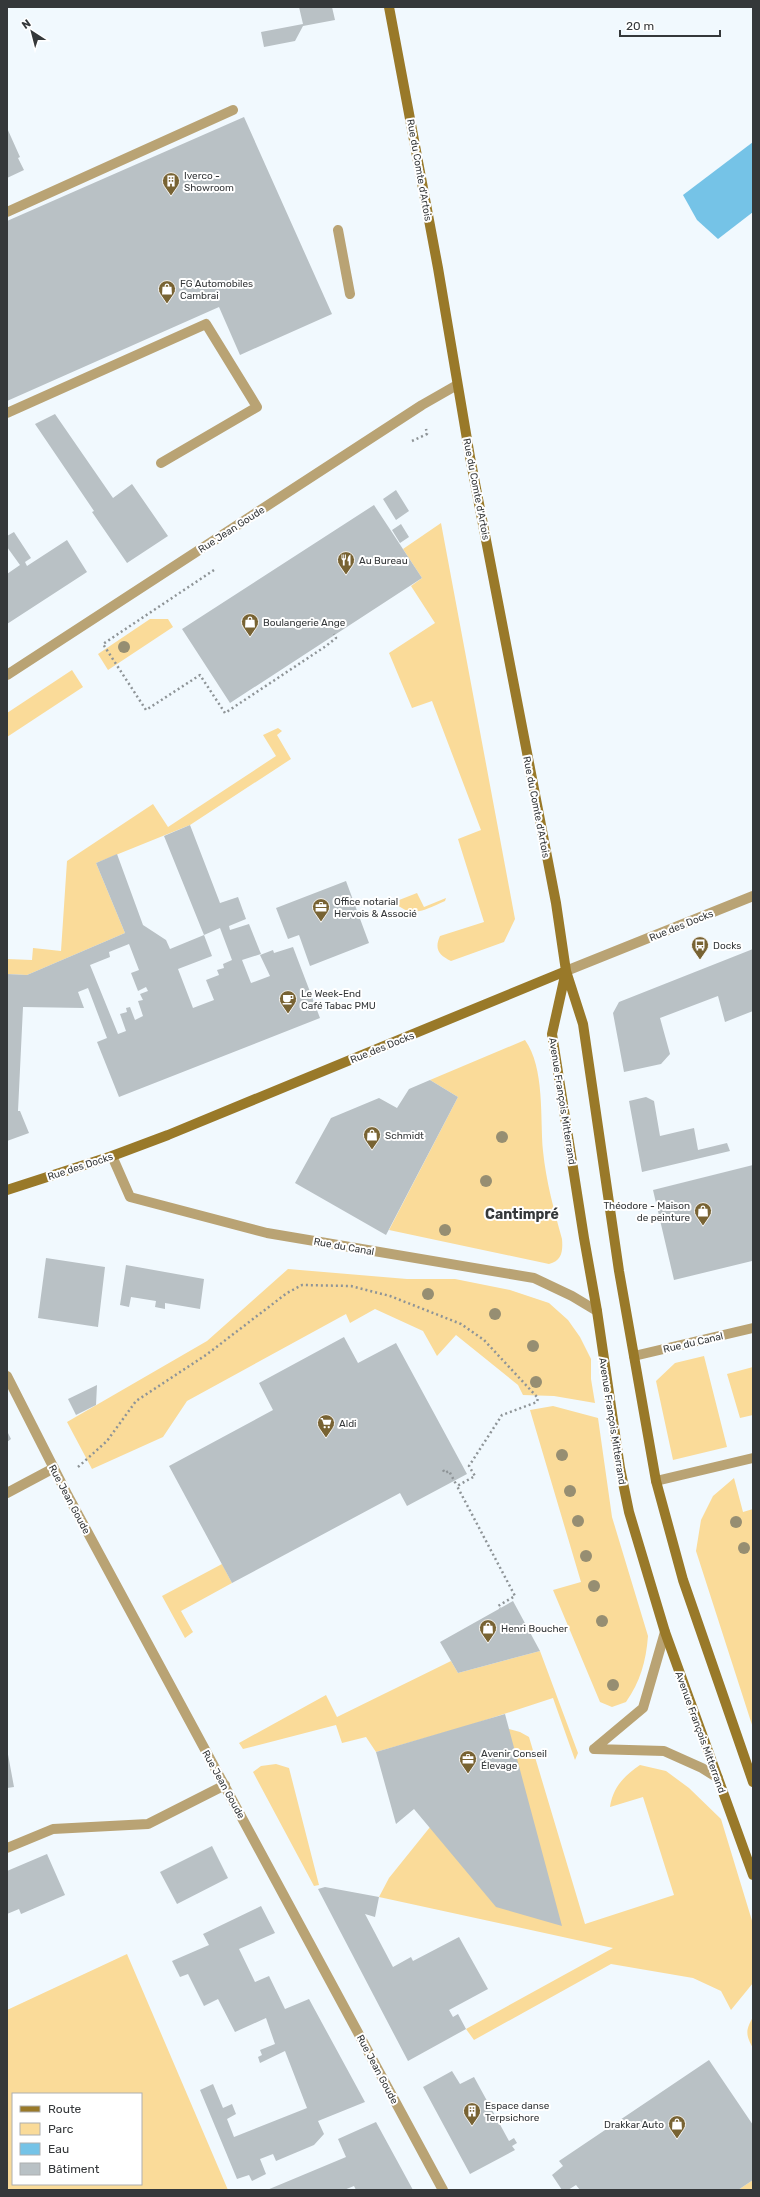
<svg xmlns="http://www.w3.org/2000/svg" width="760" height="2197" viewBox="0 0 760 2197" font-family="Rubik,sans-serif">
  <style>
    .green { fill: #fadb99; fill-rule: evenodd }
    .water { fill: #75c3e7 }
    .building { fill: #b9c1c5; fill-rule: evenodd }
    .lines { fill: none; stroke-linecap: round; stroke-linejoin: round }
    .path { stroke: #8e9497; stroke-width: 2.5; stroke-dasharray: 2 3; stroke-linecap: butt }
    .service { stroke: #b9a374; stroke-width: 10 }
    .minor { stroke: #b9a374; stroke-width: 10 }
    .secondary { stroke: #997929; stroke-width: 10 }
    .tree { fill: #968e72 }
    .labels { text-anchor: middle; stroke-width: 4; stroke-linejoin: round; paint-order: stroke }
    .street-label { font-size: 10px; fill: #35383a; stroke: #fff }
    .poi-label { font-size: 10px; fill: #35383a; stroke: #fff; text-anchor: start }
    .district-label { font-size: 14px; font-weight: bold; fill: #35383a; stroke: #fff }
  </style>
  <rect width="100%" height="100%" fill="#f1f9fe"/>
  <!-- green -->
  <path class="green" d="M441,523l74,396 -11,23 -53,19c-12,-6 -17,-12 -11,-25l44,-14 -26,-83 23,-9 -49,-129 -20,7 -23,-55 46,-30 -24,-37 11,-8 -19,-29z
    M150,619h18l5,8 -65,43 -10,-16z
    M72,670l11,17 -76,50v-24z
    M278,728l4,3 -5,4 14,24 -101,66 -94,38 29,70 -98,42 -20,-1v-15l25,1 1,-12 28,3 6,-90 86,-57 15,23 108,-71 -13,-21z
    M417,893l7,14 22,-9 -1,3c-21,9 -33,18 -51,1z
    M525,1040c20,28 15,78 18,111 3,30 11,59 19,88 1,12 0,22 -13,25l-160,-34 69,-133 -28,-17z
    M288,1269l119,10h48l55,11 39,13 19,17 12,17 11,22v20l4,24 -41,-7 -31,-1 -5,-10 -62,-50 -19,21 -14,-25 -48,-22 -25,14 -4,-9 -159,87 -24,36 -71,32 -25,-47 140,-81z
    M704,1356l23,91 -54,13 -17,-79 19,-18z
    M753,1367v48l-13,3 -13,-44z
    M553,1406l45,12 14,99 36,119c-2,26 -8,46 -22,66l-14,5 -12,-5 -47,-112 28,-8 -51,-172z
    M734,1478l9,34 10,-3v219l-57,-177 5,-31 12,-24z
    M222,1564l10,19 -51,28 12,21 -8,6 -23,-42z
    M540,1651l38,102 -3,7 -22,-62 -86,28 -91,26 -10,-15 -24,6 -6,-18 -93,24 -4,-6 87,-48 11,22 114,-56 7,12z
    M509,1729l11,3 9,5 56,187 89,-29 -31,-98 -33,10c3,-20 14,-31 30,-42l26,6 23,17 32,31 32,105v59l-22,27 -10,-19 -28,-13 -82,-14 -137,76 -8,-11 147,-81 -234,-51 10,-19z
    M276,1764l13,4 30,117 -5,1 -61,-114 8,-6z
    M127,1954l101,236h-221v-180zM13,2094h128v90h-128z
    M753,2017v31c-7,-13 -8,-17 0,-31z
    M753,2180v10h-15z"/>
  <!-- water -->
  <path class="water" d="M753,142v70l-35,27 -21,-19 -14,-25z"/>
  <!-- building -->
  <path class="building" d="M299,7h33l3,13 -32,6 -8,15 -31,6 -3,-15 42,-8z
    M244,117l88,197 -92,41 -21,-48 -212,94v-180z
    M7,128l13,29 -2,1 6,12 -17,8z
    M55,414l58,84 19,-14 36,52 -41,27 -35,-51 2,-1 -59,-87z
    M396,490l13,21 -13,9 -13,-21z
    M374,505l48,73 -192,125 -48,-74z
    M401,524l8,13 -9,6 -8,-13z
    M14,532l17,26 -6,4 2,4 40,-26 20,32 -80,52v-50l13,-9 -13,-18v-11z
    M190,825l30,78 18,-6 8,22 -17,7 1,4 19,-6 12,30 -19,6 9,23 19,-7 -10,-21 13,-5 1,3 19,-6 27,71 -201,79 -22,-55 10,-4 -19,-50 -10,4 6,16 -61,-1 -5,104h2l9,22 -22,8v-167l20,1 98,-42 -29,-70 21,-9 26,71 23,15 4,9 34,-14 8,21 -34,13 15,39 21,-8 -8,-20 13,-5 -2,-5 7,-2 -1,-4 9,-4 -12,-32 -16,7 -40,-99zM129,944l10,26 -8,3 7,18 8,-4 2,4 -8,3 3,6 -5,1 5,15 -8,4 -5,-13 -4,1 1,4 -7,2 6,17 -8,3 -28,-69 20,-8 -1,-5z
    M346,881l23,62 -59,23 -11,-31 -11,4 -12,-31z
    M753,949v62l-28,11 -7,-26 -58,22 10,36 -9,10 -37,8 -11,-59 6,-11z
    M430,1080l28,17 -72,138 -91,-52 36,-65 48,-20 18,10 12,-19z
    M646,1097l8,4 6,35 34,-8 4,22 29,-7 3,8 -88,21 -13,-71z
    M753,1165v99l-1,-3 -78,19 -21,-90z
    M46,1258l59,9 -7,60 -60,-9z
    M126,1265l78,14 -4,30 -35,-6v6l-10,-2 1,-6 -25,-4 -2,10 -9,-2z
    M344,1337l14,26 38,-20 71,131 -60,32 -7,-13 -168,90 -63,-117 104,-56 -14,-27z
    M97,1385l-1,20 -20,10 -8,-16z
    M7,1431l4,8 -4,3z
    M513,1601l27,50 -82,22 -18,-31z
    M505,1714l4,15 53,197 -66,-19 -82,-98 -18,15 -20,-72z
    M7,1749l7,38 -7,1z
    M212,1846l16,32 -51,26 -17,-32z
    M47,1854l18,41 -44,19 -2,-5 -12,5v-43z
    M325,1887l54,10 -4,20 -10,-3 28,53 18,-10 2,4 46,-24 29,52 -39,21 4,7 5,-3 8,15 -58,32 -90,-172z
    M261,1906l14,27 -36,16 16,33 14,-6 16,33 24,-10 56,103 -47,19 6,13 -10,11 -38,16 -3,-7 -13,5 6,15 -14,7 -3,-6 -12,4 -37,-89 13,-6 10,24 9,-4 4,10 -9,5 7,18 73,-29 -22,-57 -25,12 -2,-6 4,-2 -2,-5 15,-6 -9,-26 -31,14 -17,-33 -14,7 -16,-32 -8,3 -8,-16 37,-16 -6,-11z
    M709,2060l44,65v55l-15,10h-158l-4,-5 -8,5h-6l-10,-15 11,-9 -4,-5z
    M452,2071l8,13 14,-7 35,64 5,-3 3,5 -5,3 3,4 -45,24 -47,-87z
    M376,2122l37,68h-57l-2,-4 -10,4h-77l79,-33 -8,-18z"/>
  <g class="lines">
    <!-- path -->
    <path class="path" d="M412,441l15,-7 -1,-5
      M214,570l-111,74 43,66 54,-35 25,38 101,-67 10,-8 -2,-4
      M78,1467l29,-26 29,-40 70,-46 81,-62 15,-8 49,1 39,10 71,28 23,16 54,58 -1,4 -35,13 -33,51 6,10 -18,10 58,110 -17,10 2,2
      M443,1470l2,3 4,-2 8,15"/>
    <!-- service -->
    <path class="service" d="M7,212l226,-102
      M338,230l12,64
      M7,413l199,-89 51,83 -96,56
      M7,1493l47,-25
      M594,1749l49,-41 22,-76
      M594,1749l70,2 38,17 16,10
      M7,1848l46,-19 95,-5 77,-39"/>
    <!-- minor -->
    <path class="minor" d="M7,675l415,-270 35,-20
      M566,971l187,-75
      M112,1156l18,41 137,36 267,45 38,18 25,15
      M634,1356l119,-28
      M7,1376l61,120 375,694
      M656,1481l97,-23"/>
    <!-- secondary -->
    <path class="secondary" d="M389,7l49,261 32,189 86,446 10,68 17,53 36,247 37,210 27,99 70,202
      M566,971l-14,63 32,204 13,73 23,157 9,44 36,120 88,243
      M7,1190l105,-34 56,-21 398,-164"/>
  </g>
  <!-- trees -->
  <g class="tree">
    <circle cx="124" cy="647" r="6"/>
    <circle cx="502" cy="1137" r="6"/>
    <circle cx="486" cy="1181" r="6"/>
    <circle cx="445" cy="1230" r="6"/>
    <circle cx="428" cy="1294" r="6"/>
    <circle cx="495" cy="1314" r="6"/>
    <circle cx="533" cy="1346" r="6"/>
    <circle cx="536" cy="1382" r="6"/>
    <circle cx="562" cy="1455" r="6"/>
    <circle cx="570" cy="1491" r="6"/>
    <circle cx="578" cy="1521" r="6"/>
    <circle cx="736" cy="1522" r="6"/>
    <circle cx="744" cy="1548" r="6"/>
    <circle cx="586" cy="1556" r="6"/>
    <circle cx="594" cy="1586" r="6"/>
    <circle cx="602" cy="1621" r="6"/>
    <circle cx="613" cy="1685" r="6"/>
  </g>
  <!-- icons -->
  <defs>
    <g id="building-pin" transform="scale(0.9)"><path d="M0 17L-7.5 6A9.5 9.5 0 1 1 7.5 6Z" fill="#786333" stroke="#fff"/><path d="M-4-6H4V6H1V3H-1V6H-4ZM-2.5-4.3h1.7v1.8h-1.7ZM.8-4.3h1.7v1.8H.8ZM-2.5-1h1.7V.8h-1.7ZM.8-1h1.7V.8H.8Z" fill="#fff"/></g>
    <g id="shop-pin" transform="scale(0.9)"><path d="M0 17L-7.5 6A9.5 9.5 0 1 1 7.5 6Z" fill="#786333" stroke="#fff"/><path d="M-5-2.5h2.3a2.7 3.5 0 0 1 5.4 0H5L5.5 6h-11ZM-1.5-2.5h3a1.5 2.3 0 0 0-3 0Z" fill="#fff"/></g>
    <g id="restaurant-pin" transform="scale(0.9)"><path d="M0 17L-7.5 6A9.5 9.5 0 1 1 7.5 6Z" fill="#786333" stroke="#fff"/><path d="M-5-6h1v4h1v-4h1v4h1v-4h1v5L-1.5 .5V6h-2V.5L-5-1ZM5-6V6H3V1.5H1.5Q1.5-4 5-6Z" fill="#fff"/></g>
    <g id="office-pin" transform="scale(0.9)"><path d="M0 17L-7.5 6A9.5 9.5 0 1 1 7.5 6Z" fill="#786333" stroke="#fff"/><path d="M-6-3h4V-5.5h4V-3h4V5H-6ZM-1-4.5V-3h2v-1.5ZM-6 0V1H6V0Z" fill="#fff"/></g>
    <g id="bus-pin" transform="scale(0.9)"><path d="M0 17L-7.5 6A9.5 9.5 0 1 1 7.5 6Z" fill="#786333" stroke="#fff"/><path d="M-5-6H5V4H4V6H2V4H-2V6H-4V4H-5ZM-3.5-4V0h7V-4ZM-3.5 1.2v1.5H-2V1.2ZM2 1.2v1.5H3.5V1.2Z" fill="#fff"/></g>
    <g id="cafe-pin" transform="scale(0.9)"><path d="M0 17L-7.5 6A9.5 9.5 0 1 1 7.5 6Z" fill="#786333" stroke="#fff"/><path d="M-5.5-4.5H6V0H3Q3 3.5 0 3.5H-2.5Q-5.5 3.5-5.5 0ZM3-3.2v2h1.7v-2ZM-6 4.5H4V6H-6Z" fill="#fff"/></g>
    <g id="supermarket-pin" transform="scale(0.9)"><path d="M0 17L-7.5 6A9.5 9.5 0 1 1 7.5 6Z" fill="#786333" stroke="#fff"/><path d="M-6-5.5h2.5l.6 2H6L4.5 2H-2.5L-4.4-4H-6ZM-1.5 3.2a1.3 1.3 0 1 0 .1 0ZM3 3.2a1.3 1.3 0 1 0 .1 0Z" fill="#fff"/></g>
  </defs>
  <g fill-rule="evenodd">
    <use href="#building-pin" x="171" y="181"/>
    <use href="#shop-pin" x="167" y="289"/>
    <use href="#restaurant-pin" x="346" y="560"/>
    <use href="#shop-pin" x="250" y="622"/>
    <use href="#office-pin" x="321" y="907"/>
    <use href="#bus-pin" x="700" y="945"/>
    <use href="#cafe-pin" x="288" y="999"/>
    <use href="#shop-pin" x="372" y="1135"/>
    <use href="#shop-pin" x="703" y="1211"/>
    <use href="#supermarket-pin" x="326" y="1423"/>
    <use href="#shop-pin" x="488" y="1628"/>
    <use href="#office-pin" x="468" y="1759"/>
    <use href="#building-pin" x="472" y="2111"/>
    <use href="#shop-pin" x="677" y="2124"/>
  </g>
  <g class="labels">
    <!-- street labels -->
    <g class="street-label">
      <text transform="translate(420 170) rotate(80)" y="4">Rue du Comte d'Artois</text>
      <text transform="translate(477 489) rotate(79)" y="4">Rue du Comte d'Artois</text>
      <text transform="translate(231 529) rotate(-33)" y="4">Rue Jean Goude</text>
      <text transform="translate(537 807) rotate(79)" y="4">Rue du Comte d'Artois</text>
      <text transform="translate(681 925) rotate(-22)" y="4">Rue des Docks</text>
      <text transform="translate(382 1047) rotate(-22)" y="4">Rue des Docks</text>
      <text transform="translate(563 1101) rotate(81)" y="4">Avenue François Mitterrand</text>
      <text transform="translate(80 1166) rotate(-18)" y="4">Rue des Docks</text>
      <text transform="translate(344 1246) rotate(10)" y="4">Rue du Canal</text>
      <text transform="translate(693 1342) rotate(-13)" y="4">Rue du Canal</text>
      <text transform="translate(613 1421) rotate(81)" y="4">Avenue François Mitterrand</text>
      <text transform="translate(70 1499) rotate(62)" y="4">Rue Jean Goude</text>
      <text transform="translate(701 1732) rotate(70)" y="4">Avenue François Mitterrand</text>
      <text transform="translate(224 1784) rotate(61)" y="4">Rue Jean Goude</text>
      <text transform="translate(378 2069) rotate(62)" y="4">Rue Jean Goude</text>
    </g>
    <!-- poi labels -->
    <g class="poi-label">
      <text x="184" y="179">Iverco -<tspan x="184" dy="12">Showroom</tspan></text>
      <text x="180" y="287">FG Automobiles<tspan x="180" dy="12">Cambrai</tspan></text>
      <text x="359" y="564">Au Bureau</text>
      <text x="263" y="626">Boulangerie Ange</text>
      <text x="334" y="905">Office notarial<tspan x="334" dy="12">Hervois &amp; Associé</tspan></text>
      <text x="713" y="949">Docks</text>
      <text x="301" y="997">Le Week-End<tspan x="301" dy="12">Café Tabac PMU</tspan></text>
      <text x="385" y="1139">Schmidt</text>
      <text x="690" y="1209" text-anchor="end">Théodore - Maison<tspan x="690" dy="12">de peinture</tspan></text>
      <text x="339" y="1427">Aldi</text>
      <text x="501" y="1632">Henri Boucher</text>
      <text x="481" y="1757">Avenir Conseil<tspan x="481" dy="12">Élevage</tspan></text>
      <text x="485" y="2109">Espace danse<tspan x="485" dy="12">Terpsichore</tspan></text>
      <text x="664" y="2128" text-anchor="end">Drakkar Auto</text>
    </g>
    <!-- district labels -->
    <g class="district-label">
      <text x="522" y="1219">Cantimpré</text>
    </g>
  </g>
  <!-- border -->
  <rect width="760" height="2197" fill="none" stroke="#35383a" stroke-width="16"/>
  <!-- legend -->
  <rect x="12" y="2093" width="130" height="92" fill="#ffffff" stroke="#aeafb0"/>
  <rect x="20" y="2106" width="20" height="6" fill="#997929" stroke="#aeafb0"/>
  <text x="48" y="2113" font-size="12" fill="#35383a">Route</text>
  <rect x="20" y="2123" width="20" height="12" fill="#fadb99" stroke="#aeafb0"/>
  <text x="48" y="2133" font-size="12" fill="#35383a">Parc</text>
  <rect x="20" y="2143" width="20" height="12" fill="#75c3e7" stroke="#aeafb0"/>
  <text x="48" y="2153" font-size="12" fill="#35383a">Eau</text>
  <rect x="20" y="2163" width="20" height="12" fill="#b9c1c5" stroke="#aeafb0"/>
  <text x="48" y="2173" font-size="12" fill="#35383a">Bâtiment</text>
  <!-- north arrow -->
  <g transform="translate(32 32) rotate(324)" stroke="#ffffff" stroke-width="3" paint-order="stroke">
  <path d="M0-3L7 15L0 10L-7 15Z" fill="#35383a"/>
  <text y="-6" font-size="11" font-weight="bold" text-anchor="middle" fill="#35383a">N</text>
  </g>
  <!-- scale -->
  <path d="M620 30v6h100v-6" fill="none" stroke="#35383a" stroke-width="2"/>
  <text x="626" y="30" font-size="12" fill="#35383a" stroke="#ffffff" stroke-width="3" paint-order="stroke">20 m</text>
</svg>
